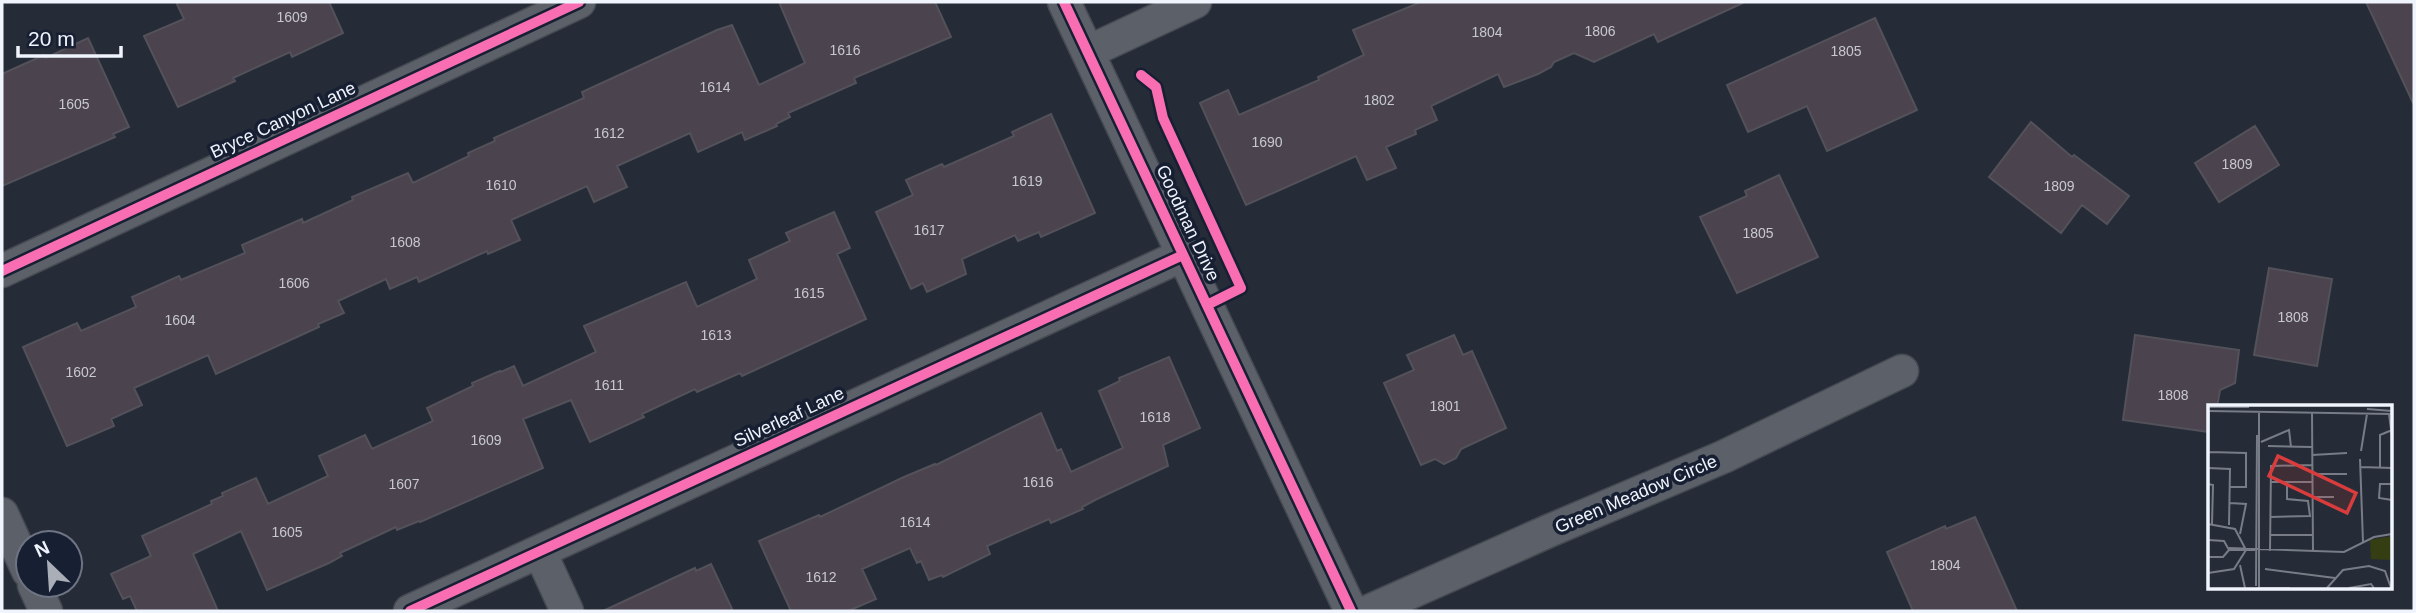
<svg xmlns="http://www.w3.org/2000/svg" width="2416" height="613" viewBox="0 0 2416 613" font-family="Helvetica,sans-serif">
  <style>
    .building { fill: #4b434e; stroke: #535159; stroke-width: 2 }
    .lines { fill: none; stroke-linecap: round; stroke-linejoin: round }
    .minor-casing { stroke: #464a52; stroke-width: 35 }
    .minor { stroke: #5c6169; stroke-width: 32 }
    .cycleway-casing { stroke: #171f33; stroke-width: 15 }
    .cycleway { stroke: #f96db3; stroke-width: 10 }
    .labels { text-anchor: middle; stroke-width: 7; stroke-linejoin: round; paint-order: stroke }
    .number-label { font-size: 14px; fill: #c7c8d0 }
    .street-label { font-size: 18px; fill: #f0f4fc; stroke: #171f33 }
    .inset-road { fill: none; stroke: #777c86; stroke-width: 2 }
    .view { fill: #d93c3d; fill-opacity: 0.15; stroke: #d93c3d; stroke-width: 3.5 }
    .inset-edge { fill: none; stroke: #f0f4fc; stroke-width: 3.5 }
  </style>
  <rect width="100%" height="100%" fill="#262c37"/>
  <!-- building -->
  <path class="building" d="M176,2h153l14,31 -51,24 -2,-5 -57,26 2,3 -57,26 -34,-71 40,-17z
    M779,2h156l16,35 -97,41 2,5 -68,30 2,4 -14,7 1,2 -32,14 -3,-8 -44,20 -8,-19 -73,33 10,21 -33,15 -7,-16 -76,34 9,20 -32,14 -1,-3 -68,31 -2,-5 -27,12 -4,-10 -48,22 6,12 -26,11 1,3 -103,47 -8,-19 -74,33 8,17 -31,14 3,7 -47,20 -44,-99 54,-24 4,8 55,-24 -4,-10 47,-21 2,4 64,-27 -3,-8 60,-26 1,4 50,-23 -1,-3 56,-24 5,10 56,-27 -1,-3 27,-12 -1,-3 90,-40 -2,-6 135,-62 15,-5 27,60 46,-22z
    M1421,2h324l-87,40 -4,-8 -60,28 -20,-9 -20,9 -3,5 -13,7 -34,13 -6,-13 -67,32 6,14 -22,10 1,4 -30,13 10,21 -29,12 -11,-24 -110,49 -46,-102 28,-13 11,25 80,-35 -1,-3 46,-22 -11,-25z
    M2366,2h48v103z
    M1875,18l42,92 -90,41 -20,-45 -59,26 -21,-47z
    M88,38l41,89 -16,7 2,3 -113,49v-112l42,-19 2,3z
    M1051,114l44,99 -54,24 -2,-5 -21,9 -3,-6 -53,24 4,15 -39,18 -4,-9 -12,6 -35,-77 37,-17 -7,-15 36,-16 2,3 70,-31 -2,-4z
    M2031,122l41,35 2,-2 55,41 -22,28 -25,-19 -21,28 -72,-56z
    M2255,126l24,39 -60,37 -24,-39z
    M1779,175l39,82 -81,36 -37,-76 47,-21 -2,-5z
    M834,212l16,36 -13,6 29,65 -124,57 -2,-3 -43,19 -2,-3 -53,25 2,3 -54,25 -19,-42 -48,19 20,49 -123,54 -1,-1 -22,9 -1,-3 -56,26 2,3 -13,7 -62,27 -26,-59 -48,23 25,57h-81l-7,-15 -7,3 -12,-25 40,-18 -9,-20 70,-32 -1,-3 12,-5 -1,-3 34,-15 12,26 60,-28 -9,-20 46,-21 7,14 61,-28 -6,-13 46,-22 -1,-3 28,-12 1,1 13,-6 9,20 73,-34 -12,-26 102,-44 11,25 60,-28 -8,-19 41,-19 -4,-8z
    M2269,268l63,11 -15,87 -63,-11z
    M1454,335l9,20 9,-4 34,77 -45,21 -5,9 -12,6 -9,-5 -14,6 -37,-82 30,-13 -7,-15z
    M2135,335l104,15 -4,33 -15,7 -3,17h-8v25l-86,-12z
    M1169,357l31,71 -37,17 5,21 -71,33 -15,8 1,2 -32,14 -2,-4 -62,27 3,8 -47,23 -1,-2 -13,5 -8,-19 -4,2 -7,-15 -48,21 14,30 -28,12h-57l-32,-70 60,-26 1,2 84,-40 31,-13 1,1 105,-52 16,38 4,-2 10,23 52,-24 -24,-57 21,-10 -1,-3z
    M1975,517l42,94h-104l-26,-59 58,-26 1,3z
    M711,564l22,47h-130l92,-43 1,3z"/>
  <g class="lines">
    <!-- minor casing -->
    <g class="minor-casing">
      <path id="minor" d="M1064,2l287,609
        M1088,52l107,-50
        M2,271l577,-269
        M2,514l26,57
        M540,552l27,59
        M34,585l12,26
        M410,611l773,-356
        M1369,611l182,-81 172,-73 179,-86"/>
    </g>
    <!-- minor -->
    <use href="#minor" class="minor"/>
    <!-- cycleway casing -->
    <g class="cycleway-casing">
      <path id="cycleway" d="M1064,2l287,609
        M1141,75l15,12 7,31 78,170 -34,17
        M2,271l577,-269
        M410,611l773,-356"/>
    </g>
    <!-- cycleway -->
    <use href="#cycleway" class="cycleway"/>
  </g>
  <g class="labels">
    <!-- number labels -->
    <g class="number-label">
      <text x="292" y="22">1609</text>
      <text x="1600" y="36">1806</text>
      <text x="1487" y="37">1804</text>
      <text x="845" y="55">1616</text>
      <text x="1846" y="56">1805</text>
      <text x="715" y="92">1614</text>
      <text x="1379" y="105">1802</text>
      <text x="74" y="109">1605</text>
      <text x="609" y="138">1612</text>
      <text x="1267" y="147">1690</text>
      <text x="2237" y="169">1809</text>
      <text x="1027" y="186">1619</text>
      <text x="501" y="190">1610</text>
      <text x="2059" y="191">1809</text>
      <text x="929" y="235">1617</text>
      <text x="1758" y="238">1805</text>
      <text x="405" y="247">1608</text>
      <text x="294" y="288">1606</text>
      <text x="809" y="298">1615</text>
      <text x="2293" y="322">1808</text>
      <text x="180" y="325">1604</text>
      <text x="716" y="340">1613</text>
      <text x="81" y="377">1602</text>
      <text x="609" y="390">1611</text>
      <text x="2173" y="400">1808</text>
      <text x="1445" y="411">1801</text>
      <text x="1155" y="422">1618</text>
      <text x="486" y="445">1609</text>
      <text x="1038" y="487">1616</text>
      <text x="404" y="489">1607</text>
      <text x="915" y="527">1614</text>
      <text x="287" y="537">1605</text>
      <text x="1945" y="570">1804</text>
      <text x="821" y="582">1612</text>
    </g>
    <!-- street labels -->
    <g class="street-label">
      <text transform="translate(283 120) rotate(-25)" y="6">Bryce Canyon Lane</text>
      <text transform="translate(1188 223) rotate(65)" y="6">Goodman Drive</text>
      <text transform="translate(789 417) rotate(-25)" y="6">Silverleaf Lane</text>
      <text transform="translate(1636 494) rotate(-23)" y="6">Green Meadow Circle</text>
    </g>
  </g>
  <!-- overview -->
  <g transform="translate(2208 405)">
    <rect width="184" height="184" fill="#262c37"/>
    <path d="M184,131v24l-21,-1 -1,-19z" fill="#353e13"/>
    <path class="inset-road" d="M0,2h41M159,4l25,2M0,6l184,3M104,7l1,140M181,9l3,23M53,37l28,-12 2,17M60,41l44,1M153,46l6,-37M1,47l37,1v34h-16M104,50l35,-2M152,54l3,83M0,59l1,-53M153,62l31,1M0,63l22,1 -1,56M172,63v-33l12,-5M104,69h35M62,77h42M0,79l5,1 -1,39M184,79h-12l-1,14 13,2M104,92h22M22,98l16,1 -6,30M62,112l40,-1 -2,-15 -21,-2v-17M0,119l27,5 11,21 -12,19 -26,4M62,130h43M0,135l16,1 5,9M21,143l115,4 30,-15 18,-3M21,145h26M62,146l1,-85 41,-1M0,152h15l6,-7M32,160l5,23M57,164l70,9M48,181l1,-151M49,183h33M51,183v-177M119,183l16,-18 26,-4 16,5 6,17M141,183l22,-4 3,4"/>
    <path class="view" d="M70,51l78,37 -9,20 -78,-37z"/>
    <rect width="184" height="184" class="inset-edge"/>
  </g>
  <!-- border -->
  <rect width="2416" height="613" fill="none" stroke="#f0f4fc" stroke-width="7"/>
  <!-- north arrow -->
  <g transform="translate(49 564) rotate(335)"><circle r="33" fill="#171f33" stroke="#6e7483" stroke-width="2"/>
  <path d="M0-5L12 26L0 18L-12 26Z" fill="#a9aeb7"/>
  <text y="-10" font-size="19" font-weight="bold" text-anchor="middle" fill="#f0f4fc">N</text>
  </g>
  <!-- scale -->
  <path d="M18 46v10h103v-10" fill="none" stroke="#f0f4fc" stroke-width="3.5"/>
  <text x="28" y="46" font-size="21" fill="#f0f4fc" stroke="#171f33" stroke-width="5" paint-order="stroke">20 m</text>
</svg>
